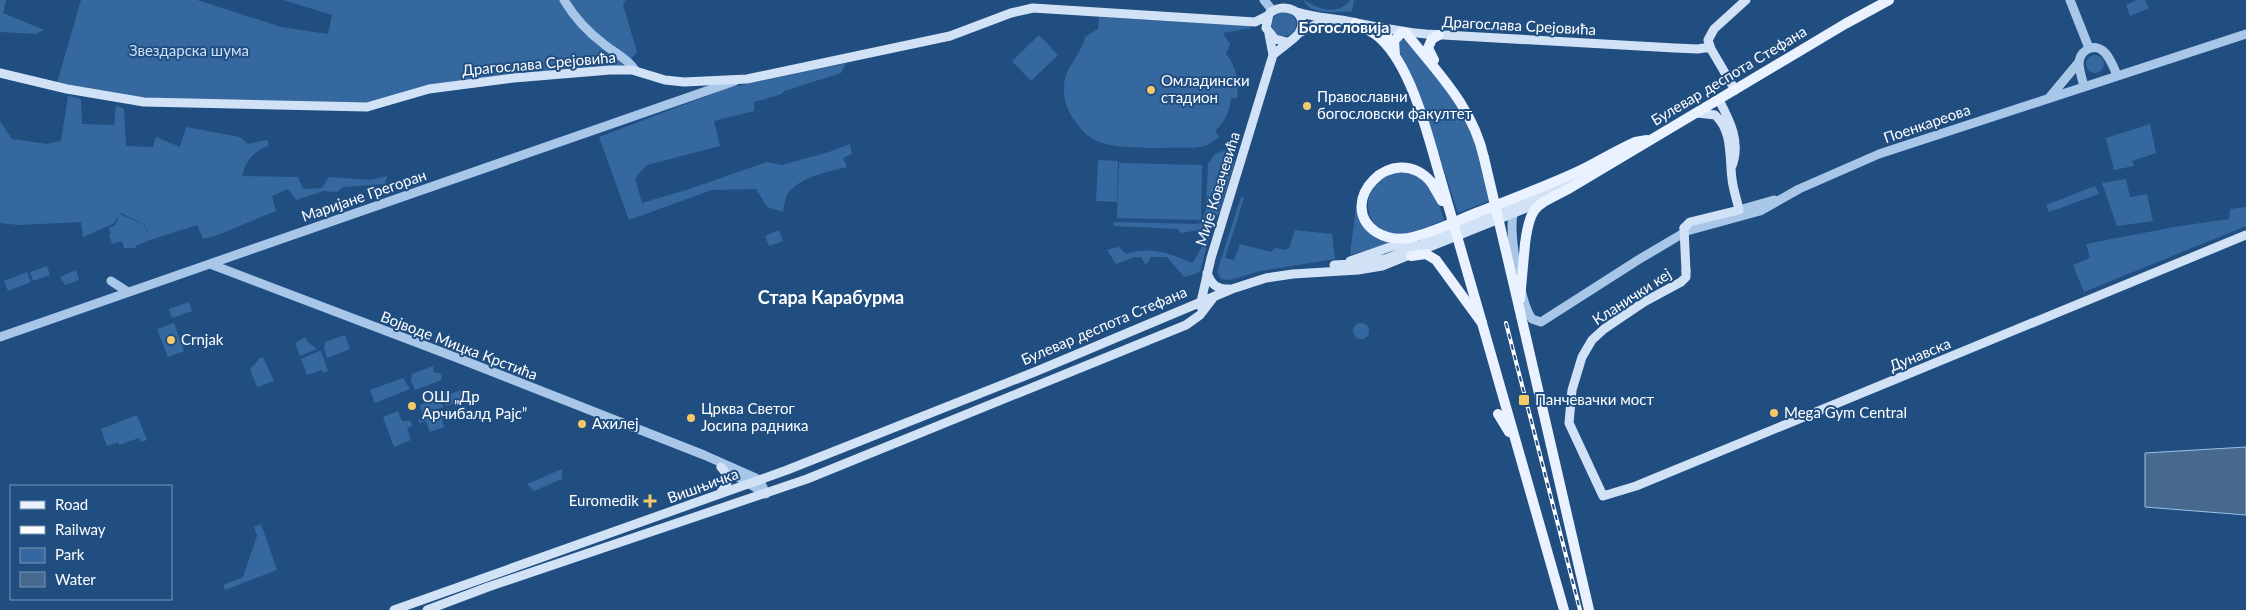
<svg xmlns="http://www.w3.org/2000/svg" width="2246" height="610" viewBox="0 0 2246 610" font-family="Lato,sans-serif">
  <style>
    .green { fill: #35689f }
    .water { fill: #48698e; stroke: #9bc1e9 }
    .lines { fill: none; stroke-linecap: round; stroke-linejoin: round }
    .tertiary { stroke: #a7c6e8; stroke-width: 9 }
    .secondary { stroke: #d1e2f6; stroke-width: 9 }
    .primary { stroke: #e9f2fe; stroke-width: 10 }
    .rail-casing { stroke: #fff; stroke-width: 4 }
    .rail { stroke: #214e81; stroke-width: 2; stroke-dasharray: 5.5; stroke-linecap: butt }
    .secondary-bridge { stroke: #d1e2f6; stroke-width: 9 }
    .primary-bridge { stroke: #e9f2fe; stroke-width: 10 }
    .poi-dot { fill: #f5c868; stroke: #214e81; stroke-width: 2 }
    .labels { text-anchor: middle; stroke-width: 4; stroke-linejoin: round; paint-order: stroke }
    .street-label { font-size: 15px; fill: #fff; stroke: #214e81 }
    .park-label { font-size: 15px; fill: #cbe0f6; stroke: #214e81 }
    .poi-label { font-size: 15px; fill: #fff; stroke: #214e81; text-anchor: start }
    .neighbourhood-label { font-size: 16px; font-weight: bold; fill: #fff; stroke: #214e81 }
    .quarter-label { font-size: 18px; font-weight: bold; fill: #fff; stroke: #214e81 }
  </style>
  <rect width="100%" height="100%" fill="#214e81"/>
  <!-- green -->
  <path class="green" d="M0,0h6l-3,13 41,17 -8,4 -36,-2z
    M81,0h116l84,27 47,7 4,-19 -48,-15h342l-3,5 14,47 -14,16 -115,9 -144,27 -213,-3 -94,-18z
    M1304,0c15,9 33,17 46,0h4l-2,12c-14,-1 -43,4 -48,-12z
    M2137,0h8l4,8 -19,8 -4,-11z
    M1272 24a12 12 0 1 1 24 0a12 12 0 1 1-24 0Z
    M1099,17l149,8 3,3 -28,5 7,11 -4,10c11,14 13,27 11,44h-6c-2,14 -5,23 -16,33l4,6 -11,8 -13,3c-24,-1 -80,3 -100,-8 -10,-5 -18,-15 -24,-25 -5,-9 -8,-18 -7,-29 1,-20 17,-30 21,-49l13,-8z
    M1039,35l19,20 -27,26 -19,-20z
    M1401,39l7,2 62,80 24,78 -36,14 -35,-107 -24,-55 -1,-5z
    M2086 64a9 9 0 1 1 18 0a9 9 0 1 1-18 0Z
    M846,63l-5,10 -57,18 -2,3 -28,8v9l-40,10 6,25 -73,19 -12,13 7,25 47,-14 78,-27 15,3 47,-13 21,-8 2,10 -9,4 4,9c-19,5 -45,9 -59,26 -3,4 -4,14 -5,19l-16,-5 -11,-18 -44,1 -83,30 -30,-83 129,-49z
    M68,96l13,3 1,25 32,1 2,-20 8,4 2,37 27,1 3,-10 24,10 6,-20 54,10 8,7 19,-4 2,6c-16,5 -23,15 -27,30l56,1 5,12 19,-1 7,-11 41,3 17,-4 -2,8 -42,3 -6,5 -13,-1 -28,9 -8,-11 -16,7 4,15 -58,24 -15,4 -6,-14 -47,15 -14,6v2h-12l-2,-7 -10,3 -3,-9 2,-1 -2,-6 6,-3 5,-11 24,11 5,11 -4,-11 -24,-12 -8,11 -30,13 -2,-15 -62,3 -19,-2v-102l12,18 35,5 14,-3z
    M2150,124l6,29 -24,8 2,5 -20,4 -8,-32z
    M1234,147l-2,10 3,4 -16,52 -13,16 -25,4 -3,-4 -64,-3 -1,-4 84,2 5,-2 4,-13 2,-45 7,-10z
    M1098,160l20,1 -1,41 -21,-1z
    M1119,163l83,2 -1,55 -84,-2z
    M1395,172c4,0 11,-1 16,1 20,7 28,28 33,47 -16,6 -39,19 -56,13 -24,-8 -26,-39 -8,-54 4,-3 10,-5 15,-7z
    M2126,179l4,18 17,-3 6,27 -36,5 -15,-43z
    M2095,186l4,8 -50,18 -3,-7z
    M1241,197l3,1 -19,60 9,2 6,-16 31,8 4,-4 10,2 4,-2 6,-18 37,4 3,25 -75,12 -29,9 -10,-1 -4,-7z
    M1359,202l4,16 32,24 -45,13 6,-48z
    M2246,207v19l-162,66 -11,-27 17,-7 -4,-14 88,-17 55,-8 1,-10z
    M779,230l4,11 -14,5 -4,-10z
    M1209,237l-9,35 -16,5 -17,-20h-16l-5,8 -5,-8h-6l-19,7 -9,-14 12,-3 7,7c26,-8 42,-1 66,9 7,-9 9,-18 17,-26z
    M47,266l3,9 -17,6 -3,-9z
    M76,270l3,10 -14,5 -5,-8z
    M27,272l4,10 -23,9 -4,-10z
    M189,302l3,9 -20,7 -3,-9z
    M1353 331a8 8 0 1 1 16 0a8 8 0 1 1-16 0Z
    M174,323l10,28 -16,6 -11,-28z
    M345,335l5,14 -23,9 -3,-9 1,-7z
    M306,337l2,5 9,7 -17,7 -5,-13z
    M319,351h2l7,20 -5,2 -1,-3 -15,5 -6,-16z
    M263,357l11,24 -17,6 -7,-18 8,-8v-2z
    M433,366l1,6 7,2 1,6 -27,10 -4,-9 1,-7z
    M403,378l7,11 -35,14 -5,-13z
    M462,390l3,10 -19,6 -3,-10z
    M440,398l4,9 -21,7 -3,-9z
    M398,411l4,10h9l1,5 -5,2 4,12 -17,7 -11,-30z
    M440,412l4,15 -14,5 -4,-11 -6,2 -2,-3z
    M137,415l10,25 -6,2 -2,-4 -20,7 -1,-3 -11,4 -6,-17z
    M562,469v10l-28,12 -7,-7z
    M261,524l16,46 -52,20 -2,-5 20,-8 14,-41 -3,-9z"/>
  <!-- water -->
  <path class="water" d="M2246,447v68l-101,-8v-54z"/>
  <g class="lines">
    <!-- tertiary -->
    <path class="tertiary" d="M564,0c10,17 25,33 41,45 10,8 23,14 30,25
      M1264,0l8,10
      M2070,0l19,48
      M2084,86c-2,-7 -5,-16 -5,-24 2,-14 18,-20 27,-8 5,6 8,14 11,21
      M2049,98l30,-36
      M1739,210l35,-10
      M1513,214c-4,21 7,88 19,105l9,3 97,-62 49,-29 73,-20 39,-22 80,-35 367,-120
      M210,264l250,95 244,96 52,23 5,5 5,11
      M111,281l17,11
      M0,337l735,-256
      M721,467l45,27"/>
    <!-- secondary -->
    <path class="secondary" d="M1297,12c19,6 36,6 55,10 25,5 49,10 74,12l249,14 23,1 12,-2
      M1299,33l26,-13
      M1273,55c6,-6 23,-17 26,-22 12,-21 -16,-33 -30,-19l-3,14 9,11 12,3
      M0,73l67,16 77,13 223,5 62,-18 85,-11 96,-8h22l33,10 19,2 63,-3 203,-43 61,-23 22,-5 222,14 12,-6
      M1735,90l-24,-41 -3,-9 6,-11 32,-29
      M1719,100c11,21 22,42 13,66
      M1684,228l6,-6 49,-12c-2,-10 -6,-21 -7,-31 -3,-22 1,-48 -17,-64l-18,-2
      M1350,261l63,-22
      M1334,265l34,-2 20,-5 192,-78
      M1686,271v6l-5,5 -37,20 -40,27 -12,11 -10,17 -10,33 -3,33 34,73 33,-10 610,-251
      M1207,273c5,12 9,16 22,16
      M1200,306l11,-48 62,-203 -4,-21
      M721,467c8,9 9,16 0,25
      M394,610l393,-140 250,-99 195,-82 34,-11 27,-4 65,-4 24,-4 157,-63
      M427,610l61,-23 319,-108 379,-154 14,-10 13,-17"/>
    <!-- primary -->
    <path class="primary" d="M1355,23c9,5 18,8 26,16 31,29 47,97 59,138
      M1385,29l5,17
      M1406,33c31,39 67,74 78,125
      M1395,55l-1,-14 8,-9
      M1434,60l-6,-12 4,-9 7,-4
      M1431,182c-38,-43 -97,21 -55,50 10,6 22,8 33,6 23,-5 45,-16 67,-25 35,-14 71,-27 105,-43 18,-9 36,-20 54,-28l12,-2
      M1525,244c5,-40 11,-38 45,-56l275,-164 44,-24
      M1411,256l15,-2 10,6 46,63 82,287
      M1519,307l70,303
      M1498,414l11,18"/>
    <!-- rail casing -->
    <g class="rail-casing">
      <path id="rail" d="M1506,323l74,287"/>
    </g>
    <!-- rail -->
    <use href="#rail" class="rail"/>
    <!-- secondary-bridge -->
    <path class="secondary-bridge" d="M1684,228l2,43"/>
    <!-- primary-bridge -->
    <path class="primary-bridge" d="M1484,158l35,149
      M1440,177l42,146
      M1431,182l11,19
      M1520,299l5,-55"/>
  </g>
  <!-- markers -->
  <g class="poi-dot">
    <circle cx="1151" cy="90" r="5"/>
    <circle cx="1307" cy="106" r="5"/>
    <circle cx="171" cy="340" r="5"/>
    <rect x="1518" y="394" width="12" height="12" rx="2.5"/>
    <circle cx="412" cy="406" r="5"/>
    <circle cx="1774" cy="413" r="5"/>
    <circle cx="691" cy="418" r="5"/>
    <circle cx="582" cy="424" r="5"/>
    <path d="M647.5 493.5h5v5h5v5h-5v5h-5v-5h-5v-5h5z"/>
  </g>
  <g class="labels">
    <!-- street labels -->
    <g class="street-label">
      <text transform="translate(1519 26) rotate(3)" y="5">Драгослава Срејовића</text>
      <text transform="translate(539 64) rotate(-5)" y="5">Драгослава Срејовића</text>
      <text transform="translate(1729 76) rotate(-31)" y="5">Булевар деспота Стефана</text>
      <text transform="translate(1927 124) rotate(-19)" y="5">Поенкареова</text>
      <text transform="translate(1218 189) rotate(-73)" y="5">Мије Ковачевића</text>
      <text transform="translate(364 196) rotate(-19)" y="5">Маријане Грегоран</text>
      <text transform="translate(1632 297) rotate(-33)" y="5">Кланички кеј</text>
      <text transform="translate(1104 326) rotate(-23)" y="5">Булевар деспота Стефана</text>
      <text transform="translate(459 346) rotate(21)" y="5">Војводе Мицка Крстића</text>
      <text transform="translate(1920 355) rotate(-22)" y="5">Дунавска</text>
      <text transform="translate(703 486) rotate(-20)" y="5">Вишњичка</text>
    </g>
    <!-- park labels -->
    <g class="park-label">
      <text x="189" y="56">Звездарска шума</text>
    </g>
    <!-- poi labels -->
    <g class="poi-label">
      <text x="1161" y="86">Омладински<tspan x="1161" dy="17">стадион</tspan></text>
      <text x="1317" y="102">Православни<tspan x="1317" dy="17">богословски факултет</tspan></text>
      <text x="181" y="345">Crnjak</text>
      <text x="422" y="402">ОШ „Др<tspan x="422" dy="17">Арчибалд Рајс”</tspan></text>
      <text x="1535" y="405">Панчевачки мост</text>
      <text x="701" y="414">Црква Светог<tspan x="701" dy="17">Јосипа радника</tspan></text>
      <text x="1784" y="418">Mega Gym Central</text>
      <text x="592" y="429">Ахилеј</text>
      <text x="639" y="506" text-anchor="end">Euromedik</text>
    </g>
    <!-- neighbourhood labels -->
    <g class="neighbourhood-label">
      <text x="1344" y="33">Богословија</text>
    </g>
    <!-- quarter labels -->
    <g class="quarter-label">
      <text x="831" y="304">Стара Карабурма</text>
    </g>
  </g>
  <!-- legend -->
  <rect x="10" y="485" width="162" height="115" fill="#214e81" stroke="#7a95b3"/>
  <rect x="20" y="501" width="25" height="8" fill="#e9f2fe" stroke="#7a95b3"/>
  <text x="55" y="510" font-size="15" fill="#ffffff">Road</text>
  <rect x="20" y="526" width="25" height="8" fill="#ffffff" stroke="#7a95b3"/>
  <text x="55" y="535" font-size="15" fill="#ffffff">Railway</text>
  <rect x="20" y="548" width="25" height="15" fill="#35689f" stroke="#7a95b3"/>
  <text x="55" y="560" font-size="15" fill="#ffffff">Park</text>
  <rect x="20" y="572" width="25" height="15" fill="#48698e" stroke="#7a95b3"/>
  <text x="55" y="585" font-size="15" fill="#ffffff">Water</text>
</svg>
